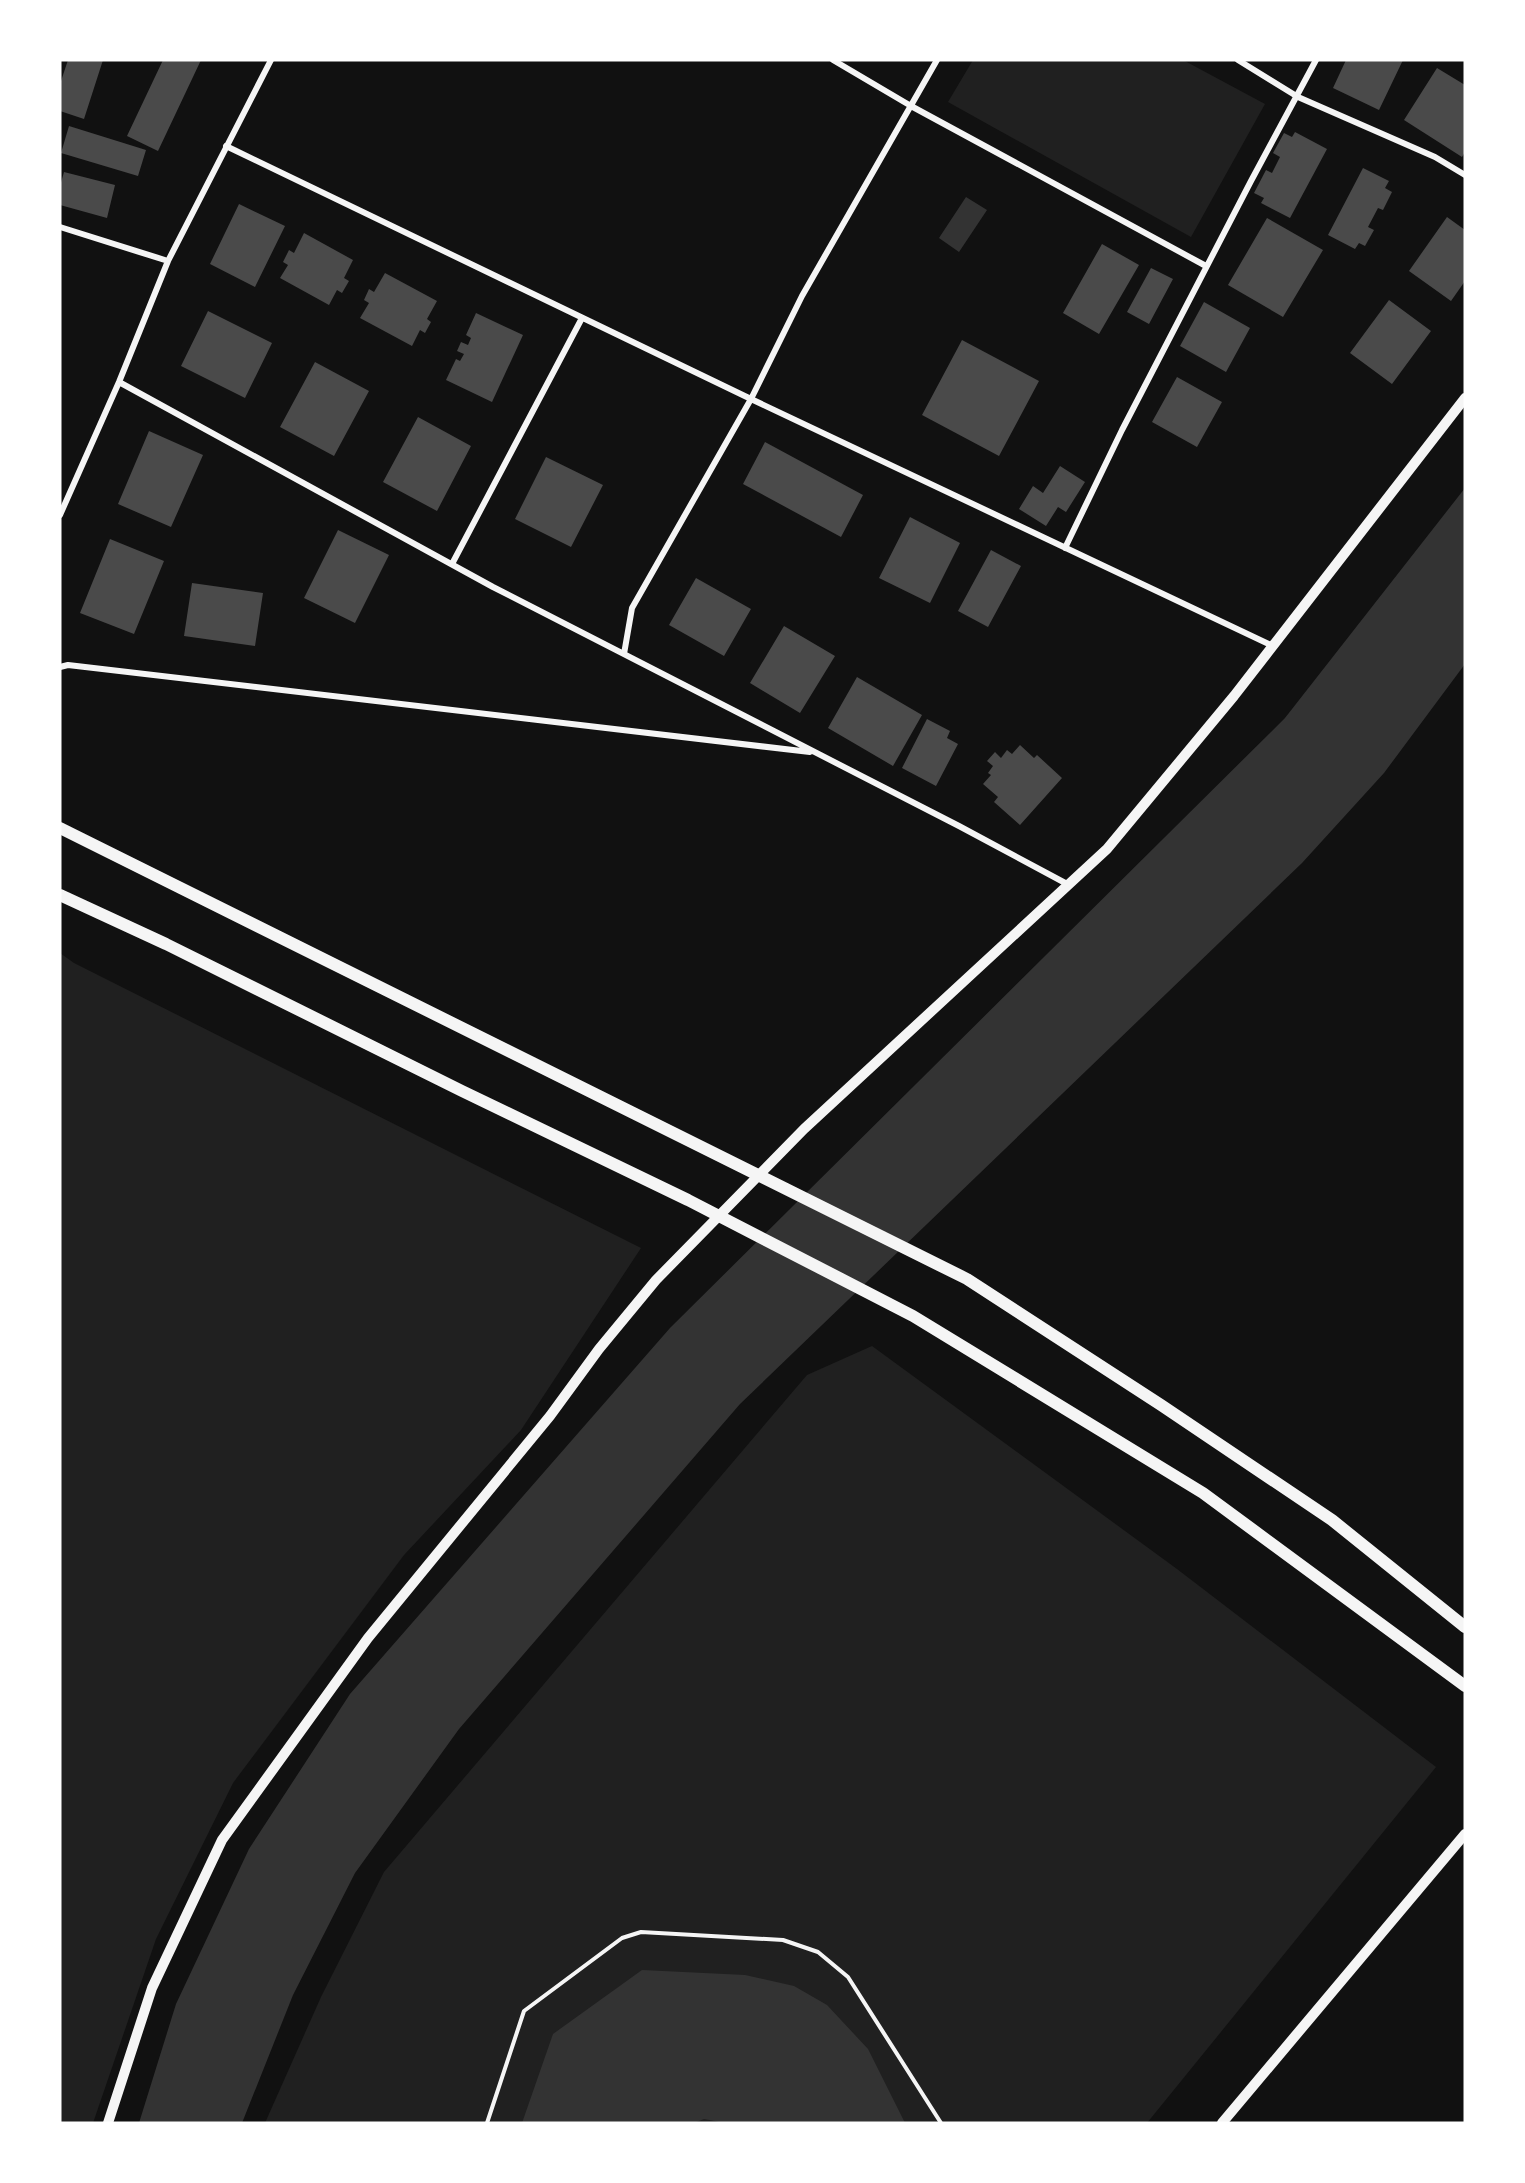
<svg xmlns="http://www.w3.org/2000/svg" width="1525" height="2183" viewBox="0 0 1525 2183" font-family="'Alegreya Sans',sans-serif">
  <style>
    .green { fill: #202020 }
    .water { fill: #333 }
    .building { fill: #4a4a4a }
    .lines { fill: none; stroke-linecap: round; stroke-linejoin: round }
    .path { stroke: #f5f5f5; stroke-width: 4 }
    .minor { stroke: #f5f5f5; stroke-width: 6 }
    .tertiary { stroke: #f5f5f5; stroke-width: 10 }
    .secondary { stroke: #f5f5f5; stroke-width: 12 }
  </style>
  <rect width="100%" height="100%" fill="#111"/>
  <!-- green -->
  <path class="green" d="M973,60h210l82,44 -74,133 -243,-135z
    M60,953l14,10 567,285 -120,182 -117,125 -171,228 -77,156 -63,184h-33z
    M872,1346l305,223 259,198 -289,356h-882l56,-126 63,-125 423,-497z"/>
  <!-- water -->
  <path class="water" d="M966,197l21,13 -28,42 -20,-14z
    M1465,488v176l-81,109 -82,90 -562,541 -281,325 -104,144 -62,122 -51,128h-103l37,-119 73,-155 101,-155 320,-366 615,-610z
    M642,1970l103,5 49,11 33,19 41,44 37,74h-180l-21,-4 -10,4h-172l31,-89z"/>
  <!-- building -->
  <path class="building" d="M68,60h35l-19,59 -24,-8v-27z
    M163,60h38l-43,91 -31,-15z
    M1346,60h57l-24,50 -46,-22z
    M1437,68l28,17v67l-3,5 -58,-37z
    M69,126l77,24 -8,26 -77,-23z
    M1295,132l32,17 -37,69 -29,-15 3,-5 -10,-5 12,-23 6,3 8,-16 -7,-4 11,-20 8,4z
    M1363,168l26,13 -4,7 7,4 -9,18 -5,-2 -10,19 6,3 -9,16 -6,-3 -4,6 -27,-14z
    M64,172l51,13 -8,33 -47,-13v-19z
    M239,204l46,22 -30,61 -45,-23z
    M1447,217l18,13v51l-14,20 -42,-30z
    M1267,218l56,32 -40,67 -55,-32z
    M304,233l49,27 -9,18 5,3 -7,12 -5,-3 -8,15 -49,-27 8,-13 -5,-3 6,-12 5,3z
    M1102,244l37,21 -40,69 -36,-21z
    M1151,268l22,11 -24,45 -22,-12z
    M385,273l52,28 -10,18 4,3 -6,11 -5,-3 -8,16 -52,-28 9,-15 -5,-3 5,-11 5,3z
    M1389,300l42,31 -39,53 -42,-31z
    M1204,302l46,26 -24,44 -46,-26z
    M208,311l64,32 -27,55 -64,-32z
    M476,313l47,22 -31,67 -46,-22 10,-21 4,2 4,-7 -7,-3 4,-9 7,3 3,-7 -5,-3z
    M962,340l77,41 -40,75 -77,-41z
    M315,362l54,29 -35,65 -54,-29z
    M1177,377l45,25 -25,45 -45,-25z
    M418,417l53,29 -34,65 -54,-29z
    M149,431l54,24 -32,72 -53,-23z
    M765,442l98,53 -22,42 -98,-53z
    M546,457l57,28 -32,62 -56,-28z
    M1060,466l25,16 -19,30 -8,-5 -12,19 -27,-17 14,-23 10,7z
    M910,517l50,26 -30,60 -51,-25z
    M338,530l51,25 -34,68 -51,-25z
    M110,539l54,22 -30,73 -54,-21z
    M991,550l30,16 -33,61 -30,-16z
    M696,578l55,31 -27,47 -55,-31z
    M192,583l71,10 -8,53 -71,-10z
    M784,626l51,30 -35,57 -50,-30z
    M857,677l65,38 -29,51 -65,-38z
    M927,719l23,12 -3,7 11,6 -22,42 -34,-18z
    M1020,745l14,13 3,-3 25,23 -42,47 -26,-23 4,-5 -15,-13 8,-9 -3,-2 5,-7 -6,-5 8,-9 6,6 6,-8 5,4z"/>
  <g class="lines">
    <!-- path -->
    <path class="path" d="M487,2123l37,-112 98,-73 19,-6 142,8 35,12 30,25 93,146"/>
    <!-- minor -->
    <path class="minor" d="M833,60l78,46 295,160
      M1238,60l60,37 137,60 30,18
      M226,146l525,253 522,247
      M60,227l108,34
      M119,382l374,205 466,239 110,59
      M60,515l59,-133 49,-121 103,-201
      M1065,548l57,-118 129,-249 65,-121
      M452,564l130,-246
      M624,654l8,-46 119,-209 51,-103 135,-236
      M60,667l8,-2 742,87"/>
    <!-- tertiary -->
    <path class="tertiary" d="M108,2123l44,-135 70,-148 146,-202 182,-222 49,-67 57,-69 148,-151 303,-280 127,-153 231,-298
      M1222,2123l243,-289"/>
    <!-- secondary -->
    <path class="secondary" d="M60,828l907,451 194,126 171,115 133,107
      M60,895l106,49 296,147 226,109 225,116 290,177 262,193"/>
  </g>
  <!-- border -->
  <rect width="1525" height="2183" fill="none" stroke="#ffffff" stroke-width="123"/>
</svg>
